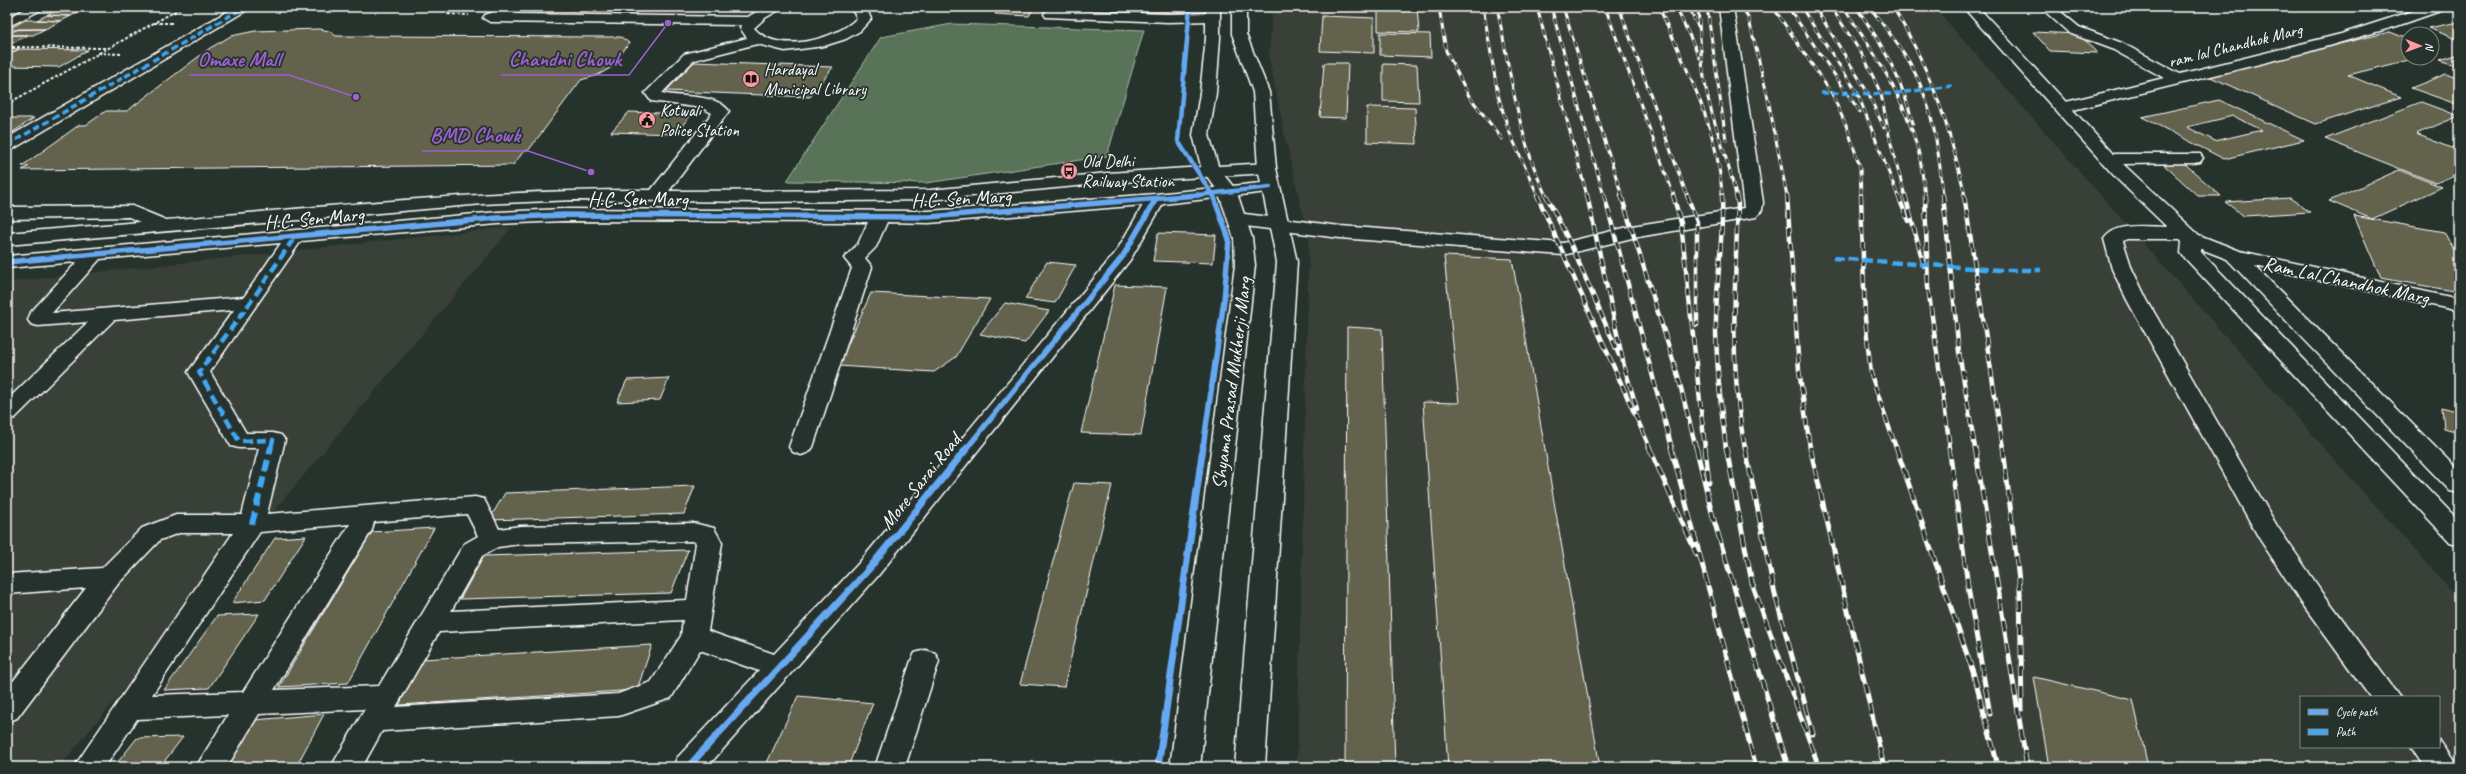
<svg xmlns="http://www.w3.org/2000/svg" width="2466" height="774" viewBox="0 0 2466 774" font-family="Caveat,sans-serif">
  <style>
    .built { fill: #384137; fill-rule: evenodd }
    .green { fill: #587359; stroke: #acb9ac }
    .building { fill: #63624d; stroke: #fff; fill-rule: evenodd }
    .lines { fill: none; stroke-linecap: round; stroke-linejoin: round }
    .minor-casing { stroke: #fff; stroke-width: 3 }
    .major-casing { stroke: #fff; stroke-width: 3 }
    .path { stroke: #fff; stroke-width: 2; stroke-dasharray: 3 2; stroke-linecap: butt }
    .minor { fill: #26332d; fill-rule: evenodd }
    .major { fill: #26332d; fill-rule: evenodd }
    .rail-far2-casing { stroke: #fff; stroke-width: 3 }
    .rail-far1-casing { stroke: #fff; stroke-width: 4.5 }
    .rail-casing { stroke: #fff; stroke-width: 5 }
    .rail-far2 { stroke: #26332d; stroke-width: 2; stroke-dasharray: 6; stroke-linecap: butt }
    .rail-far1 { stroke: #26332d; stroke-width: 3; stroke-dasharray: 8; stroke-linecap: butt }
    .rail { stroke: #26332d; stroke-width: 3.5; stroke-dasharray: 11; stroke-linecap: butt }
    .quiet-far2 { stroke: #3fa9f5; stroke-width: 3.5; stroke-dasharray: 7 3.5; stroke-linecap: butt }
    .quiet-far1 { stroke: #3fa9f5; stroke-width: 4.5; stroke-dasharray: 10 4.5; stroke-linecap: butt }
    .quiet { stroke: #3fa9f5; stroke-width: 6; stroke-dasharray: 12 6; stroke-linecap: butt }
    .cycleway-far2-casing { stroke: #26332d; stroke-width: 6 }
    .cycleway-far1-casing { stroke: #26332d; stroke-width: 8 }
    .cycleway-casing { stroke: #26332d; stroke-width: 10 }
    .cycleway-far2 { stroke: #66a8f1; stroke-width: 4.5 }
    .cycleway-far1 { stroke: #66a8f1; stroke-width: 5.5 }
    .cycleway { stroke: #66a8f1; stroke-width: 7 }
    .labels { text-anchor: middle; stroke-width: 3.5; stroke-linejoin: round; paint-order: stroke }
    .far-street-label { font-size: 17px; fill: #fff; stroke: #26332d }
    .far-poi-label { font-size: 17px; fill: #fff; stroke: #26332d; text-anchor: start }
    .street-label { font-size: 20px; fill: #fff; stroke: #26332d }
    .leader { fill: none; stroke: #9c61cf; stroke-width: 1.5 }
    .callout-dot { fill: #9c61cf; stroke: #26332d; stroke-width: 1.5 }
    .callout-label { font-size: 21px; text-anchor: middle; font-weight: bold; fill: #9c61cf; stroke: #26332d; stroke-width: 3.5; stroke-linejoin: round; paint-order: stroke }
  </style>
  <rect width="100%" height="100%" fill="#26332d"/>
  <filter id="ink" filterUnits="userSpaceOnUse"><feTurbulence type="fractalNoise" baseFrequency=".025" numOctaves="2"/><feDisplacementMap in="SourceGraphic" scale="8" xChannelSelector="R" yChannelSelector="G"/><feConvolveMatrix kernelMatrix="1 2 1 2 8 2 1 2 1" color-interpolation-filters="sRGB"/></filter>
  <g filter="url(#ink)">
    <!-- built -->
    <path class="built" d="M1272,7h662l525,593v167h-1162l12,-527 -24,-103 -16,-80zM2301,697h138v50h-138z
      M512,227l-453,540h-52v-485z"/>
    <!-- green -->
    <path class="green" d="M952,24l192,6 -37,126 -181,27 -139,-2 94,-144z"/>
    <!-- building -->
    <path class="building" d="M62,7h24l-15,9 -24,-1z
      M542,7h63l-2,1 36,3 -9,7 -94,-2z
      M908,7h23l-19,4z
      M999,7h35l-5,9 -34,-2z
      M1113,7h57l-2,7 -56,-2z
      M1378,7h39l2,25 -41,-1z
      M47,15l24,1 -10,5 -24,-1z
      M1322,16l52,2v35l-54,-2z
      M25,20h12l24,1 -16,8 -38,1z
      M2459,22v18l-31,-12z
      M18,29h27l-12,6h-26z
      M319,29l10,2 7,5 285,1 8,6 -17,24 -14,8 -17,5 -53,71h-4l-11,14 -491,5 7,-4h-7l57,-41h7l20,-14h21l83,-63 21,-12 24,-5z
      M2033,32l46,2 18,19 -47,-2z
      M2390,32l18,7v19h9l-69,17 53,22 -85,27 -110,-49z
      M1380,33l50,1 1,23 -51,-2z
      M7,35h21l-21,11z
      M7,48l12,1 -12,6z
      M19,49l69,1 -29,17 -52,-1v-11z
      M2456,55h3v11l-19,-6z
      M694,62l139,5 -23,30 -144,-6z
      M1324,63h24l-2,55 -26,-1z
      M1383,64l34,1 2,37 -36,-1z
      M2446,74l13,5v26l-48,-17z
      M2219,100l85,40 -80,19 -82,-42zM2233,116l29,14 -47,11 -28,-14z
      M2421,102l38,14 -43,18 36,14 7,-3v28l-23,10 -111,-44z
      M1367,107l48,1 2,36 -50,-2z
      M629,112l63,2 -17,20 -64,-2z
      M7,118h27l-27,18z
      M2162,163h22l37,33h-23z
      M2399,170l43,17 -70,32 -43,-18z
      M2290,198l20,14 -66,4 -19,-14z
      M2354,216l90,16 15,28v32l-78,-14z
      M1158,233l58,2 -3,28 -60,-2z
      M1444,256l68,3 88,508h-152l-25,-365 36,1z
      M1047,262l29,3 -21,38 -30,-4z
      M1115,285l52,2 -26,148 -60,-2z
      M871,293l119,6 -34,58 -22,15 -96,-6z
      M1005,303l44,8 -24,32 -45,-9z
      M1347,327l35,2 13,438h-50z
      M669,378l-9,22 -43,2 10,-22z
      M2442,407l17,5v21l-15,-4z
      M1074,483l38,2 -48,202 -44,-3z
      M695,486l-11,28 -195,6 16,-27z
      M434,528l-86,155 -69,4 93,-155z
      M306,536l-41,64 -33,3 43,-65z
      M688,550l-17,43 -211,6 24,-43z
      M259,614l-50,74 -45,2 53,-74z
      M652,645l-15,45 -238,15 24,-46z
      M2034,677l99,23 15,67h-99z
      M798,696l75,7 -25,64h-83z
      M324,714l-28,53h-69l28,-47z
      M183,737l-23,30h-46l23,-29z"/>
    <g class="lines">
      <!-- minor casing -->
      <g class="minor-casing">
        <path id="minor" d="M29,7h18l-40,20v-9z
          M235,7h17l-239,142 -6,1v-12z
          M506,7h20l-13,7 235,3 16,-10h20l-19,11 -11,10c22,27 82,12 103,-10l-2,-4 -7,-7 19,2 4,10 -11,12 -14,8 -22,7 -39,5 -28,-7 -63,16 -32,33c18,5 54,0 67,18l-60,80 261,-1 178,-17 159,-10 6,1 3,4 -3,4 -6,1 -159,10 -178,17 -169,2 -187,-2 -91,4 -476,41v-12l133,-11 -11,-5 -122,2v-12l125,-1 34,14c161,-13 323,-31 485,-30l61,-77 -10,-5 -51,-7 -6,-8 39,-39 63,-16 -7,-10 1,-3 -251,-3 -7,-4 2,-3z
          M1719,7h14l30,195 -1,8 -6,7 -124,21 -69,17 -223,-17 -103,-13 -7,-2 -2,-4 2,-4 7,-2 103,13 223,17 69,-17 112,-18z
          M1963,7h15l88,95 98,-24 -52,-29 -43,-16 -29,-26h15l24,20 43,16 58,31 161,-40 84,-27h20l-2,3 -46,16 -93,27 -231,57 40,44h87l3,4 -3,4 -6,1 -71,1 76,71 41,16 219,48v12l-204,-45 204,205v22l-9,-2 -223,-232 -26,-10v3l258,269v24l-9,-3 -266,-285 -3,-4 1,-12 -2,-2h-53l-4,2 9,28 15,31 130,226 43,63 80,108h-30l-69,-95 -42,-64 -132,-238 -15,-31 -8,-30c12,-18 44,-12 63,-12l-50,-48z
          M1051,10l117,4 44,-1 7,4 -7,4 -44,1 -122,-5 -2,-3 2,-3z
          M1270,182l6,1 3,4 -3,4 -113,13 -33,56 -253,317 -170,190h-34l4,-9 82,-87 -59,-21 -29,48 -52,18 -237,15 -20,36h-31l34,-58 -106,5 -32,53h-31l32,-52 -91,4 -32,48h-31l159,-234h-54l-19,7 -42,44 -101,134 -10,4v-33l79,-101 -79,6v-20l95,-6 40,-40 34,-13h66l17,-67h-20l-8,-2 -43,-74 46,-62 -120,10 -99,98 -8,2v-20l81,-78 -50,4 -7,-2 -3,-4 3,-8 46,-50 -70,6v-12l491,-44 65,-3 366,2 227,-17zM1143,205l-27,47 -257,311 -85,91 -66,-23 14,-88 -8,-15 -21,-5 -173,3 -21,3 -15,-30 -9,-2 -208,17 18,-74 -4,-5 -8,-2h-27l-36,-61 91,-131 197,-17 65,-3 305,1 -10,22 -14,14 8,10 -63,179 4,5 8,3 8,-3 4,-5 59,-180 -7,-9 11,-11 11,-25 42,1zM281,243l-37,54 -192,16 48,-54zM467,514l11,22 -14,8 -85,142 -105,4 98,-160 2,-8zM350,524l-107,168 -91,3 108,-163zM693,541l3,2 -9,57 -236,11 31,-55 16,-9 22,-3zM683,620l-2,16 -30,46 -33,12 -222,13 43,-75z
          M925,650l10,3 4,8 -34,106h-30l36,-106 4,-8z
          M2439,741l18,26h-33l-13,-20h28z"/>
      </g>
      <!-- major casing -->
      <g class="major-casing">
        <path id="major" d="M1206,7h14v31l-4,55 -7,42 10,34 17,21 16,48 3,27 -55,502h-30l65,-502 -1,-27 -16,-47 -16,-21 -9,-35 7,-42 6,-55z
          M1232,7h14v27l23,58 7,76 21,94 -32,505h-30l42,-505 -19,-94 -5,-76 -21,-58z"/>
      </g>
      <!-- path -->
      <path class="path" d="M415,7l38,2 -5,5 21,1
        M154,23h19
        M7,47l99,1
        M98,53l23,1
        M7,104l176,-97"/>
      <!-- minor -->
      <use href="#minor" class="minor"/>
      <!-- major -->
      <use href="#major" class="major"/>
      <!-- rail-far2 casing -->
      <g class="rail-far2-casing">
        <path id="rail-far2" d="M1439,7l7,44 23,45 33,43
          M1483,7l15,88 11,36 29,65
          M1497,7c13,62 21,131 49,189
          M1537,7l50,189
          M1551,7l53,189
          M1563,7l59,189
          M1605,7l69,189
          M1619,7l68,189
          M1659,7c26,60 60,121 63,189
          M1676,7l24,51
          M1688,7l10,19
          M1698,7c2,30 3,62 10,91 8,33 21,64 28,98
          M1707,7l19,133
          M1743,7l6,13 18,74 20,102
          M1773,7l59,87 16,36 12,37 1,29
          M1788,7l72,105
          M1801,7l56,85 41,104
          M1815,7l53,86 16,35
          M1831,7l34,52 16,35 9,46 15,56
          M1843,7c30,44 62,90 75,143 4,15 5,31 7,46
          M1856,7c26,36 46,72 57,116
          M1870,7c13,19 30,38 41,58 22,40 28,86 32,131
          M1893,7c38,63 56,117 72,189"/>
      </g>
      <!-- rail-far1 casing -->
      <g class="rail-far1-casing">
        <path id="rail-far1" d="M1537,195l113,253
          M1546,195l26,52 47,108
          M1587,195l37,171 13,43
          M1604,195l68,253
          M1621,195l57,181 18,72
          M1673,195l8,28 24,225
          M1687,195l10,27v103
          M1722,195c2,46 -7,91 -6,137 1,39 5,78 10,116
          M1736,195l2,9c-3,81 -9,164 7,244
          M1787,195l12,175 11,78
          M1861,195l4,123 6,56 25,74
          M1898,195l10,26
          M1905,195l19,71
          M1925,195l3,92 22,161
          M1943,195l16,157 16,96
          M1964,195l39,253"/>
      </g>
      <!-- rail casing -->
      <g class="rail-casing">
        <path id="rail" d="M1649,447l48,108
          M1671,447l85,320
          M1696,447l17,70 75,250
          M1705,447l4,35
          M1726,447l26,136 67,184
          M1745,447l29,143 39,144
          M1810,447l74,320
          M1896,447l77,225 25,94
          M1949,447l20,146 21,121
          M1975,447l52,320
          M2003,447l17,142 2,120"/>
      </g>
      <!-- rail-far2 -->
      <use href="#rail-far2" class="rail-far2"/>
      <!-- rail-far1 -->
      <use href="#rail-far1" class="rail-far1"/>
      <!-- rail -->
      <use href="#rail" class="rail"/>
      <!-- quiet-far2 -->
      <path class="quiet-far2" d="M1821,93l69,1 62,-8
        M7,145l238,-138"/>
      <!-- quiet-far1 -->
      <path class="quiet-far1" d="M1833,258l166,12h42
        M271,448l2,-8 -34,1 -40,-69 51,-69 46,-68"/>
      <!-- quiet -->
      <path class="quiet" d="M252,524l19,-77"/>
      <!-- cycleway-far2 casing -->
      <g class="cycleway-far2-casing">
        <path id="cycleway-far2" d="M1190,7l-12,134 35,55
          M1189,196l81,-9"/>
      </g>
      <!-- cycleway-far1 casing -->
      <g class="cycleway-far1-casing">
        <path id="cycleway-far1" d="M7,262l491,-44 65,-3 366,2 269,-22
          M967,448l156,-192 33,-57
          M1203,448l21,-148 5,-61 -16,-44"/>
      </g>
      <!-- cycleway casing -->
      <g class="cycleway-casing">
        <path id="cycleway" d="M688,767l180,-197 100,-123
          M1158,767l45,-320"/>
      </g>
      <!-- cycleway-far2 -->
      <use href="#cycleway-far2" class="cycleway-far2"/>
      <!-- cycleway-far1 -->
      <use href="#cycleway-far1" class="cycleway-far1"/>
      <!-- cycleway -->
      <use href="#cycleway" class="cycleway"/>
    </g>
  </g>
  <!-- icons -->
  <defs>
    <g id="library-disc" transform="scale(0.9)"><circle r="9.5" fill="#ff9aa2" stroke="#26332d"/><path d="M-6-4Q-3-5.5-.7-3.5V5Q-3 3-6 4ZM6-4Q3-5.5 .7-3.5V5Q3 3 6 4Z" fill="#111"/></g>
    <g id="civic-disc" transform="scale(0.9)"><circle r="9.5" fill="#ff9aa2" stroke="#26332d"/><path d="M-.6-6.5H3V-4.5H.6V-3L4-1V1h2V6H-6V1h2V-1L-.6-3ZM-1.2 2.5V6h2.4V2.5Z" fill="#111"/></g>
    <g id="bus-disc" transform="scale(0.9)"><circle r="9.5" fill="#ff9aa2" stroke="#26332d"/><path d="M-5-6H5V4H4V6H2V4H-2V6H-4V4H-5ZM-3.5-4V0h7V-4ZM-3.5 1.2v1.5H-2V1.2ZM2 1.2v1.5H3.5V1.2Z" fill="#111"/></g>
  </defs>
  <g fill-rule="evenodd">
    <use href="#library-disc" x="751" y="79"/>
    <use href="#civic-disc" x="647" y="120"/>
    <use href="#bus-disc" x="1069" y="171"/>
  </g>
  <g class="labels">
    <!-- far-street labels -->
    <g class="far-street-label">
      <text transform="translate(2235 45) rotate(-14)" y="6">ram lal Chandhok Marg</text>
    </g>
    <!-- far-poi labels -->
    <g class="far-poi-label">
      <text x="764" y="75">Hardayal<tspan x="764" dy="20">Municipal Library</tspan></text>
      <text x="660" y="116">Kotwali<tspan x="660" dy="20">Police Station</tspan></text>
      <text x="1082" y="167">Old Delhi<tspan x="1082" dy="20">Railway Station</tspan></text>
    </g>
    <!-- street labels -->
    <g class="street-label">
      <text transform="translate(961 198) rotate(-3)" y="7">H.C. Sen Marg</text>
      <text x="638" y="206">H.C. Sen Marg</text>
      <text transform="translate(314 218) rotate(-5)" y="7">H.C. Sen Marg</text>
      <text transform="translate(2346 280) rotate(12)" y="7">Ram Lal Chandhok Marg</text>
      <text transform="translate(1231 383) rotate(-83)" y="7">Shyama Prasad Mukherji Marg</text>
      <text transform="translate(920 481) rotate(-51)" y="7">More Sarai Road</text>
    </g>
  </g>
  <!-- callouts -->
  <path class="leader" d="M668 23L629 75H501M356 97L289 75H189M591 172L528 151H422"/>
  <g class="callout-dot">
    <circle cx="668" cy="23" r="4"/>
    <circle cx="356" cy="97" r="4"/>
    <circle cx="591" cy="172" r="4"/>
  </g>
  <g class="callout-label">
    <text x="565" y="66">Chandni Chowk</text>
    <text x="239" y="66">Omaxe Mall</text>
    <text x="475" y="142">BMD Chowk</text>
  </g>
  <!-- margin -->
  <rect width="2466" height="774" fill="none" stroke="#26332d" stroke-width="24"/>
  <rect x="12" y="12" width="2442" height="750" fill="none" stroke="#fff" stroke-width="1.5" filter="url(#ink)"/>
  <!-- legend -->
  <rect x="2300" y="696" width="140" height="52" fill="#26332d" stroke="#7d8581"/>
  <rect x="2308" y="709" width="20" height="6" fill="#66a8f1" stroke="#7d8581"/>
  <text x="2336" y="716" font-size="12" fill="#ffffff">Cycle path</text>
  <rect x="2308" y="729" width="20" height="6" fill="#3fa9f5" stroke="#7d8581"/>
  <text x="2336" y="736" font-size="12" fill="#ffffff">Path</text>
  <!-- north arrow -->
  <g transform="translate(2420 46) rotate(91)"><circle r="19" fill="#26332d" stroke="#7d8581"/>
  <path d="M0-3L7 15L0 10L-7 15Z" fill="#ff9aa2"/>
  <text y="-6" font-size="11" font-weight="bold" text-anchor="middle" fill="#ffffff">N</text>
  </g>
</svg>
